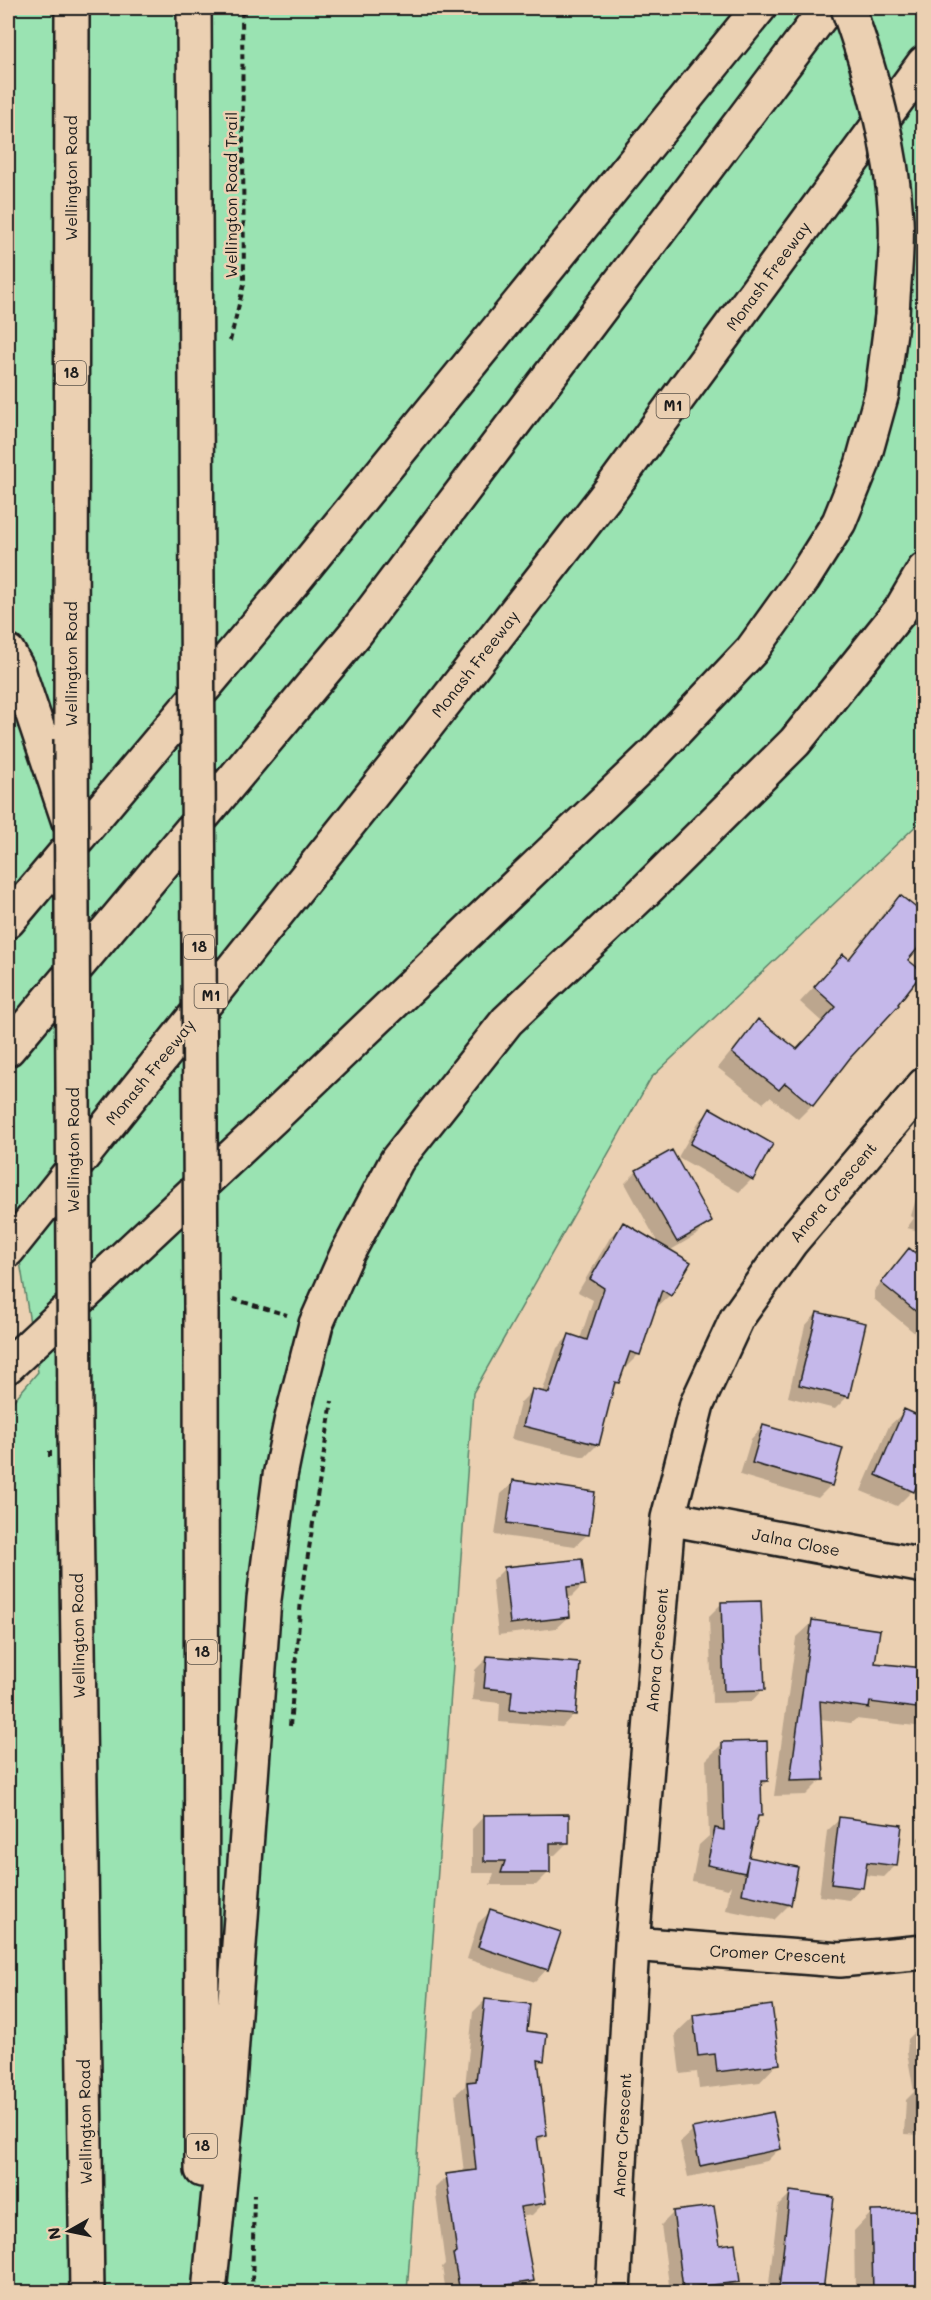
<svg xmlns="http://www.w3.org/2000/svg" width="931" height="2300" viewBox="0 0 931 2300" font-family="Mali,sans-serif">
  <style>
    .green { fill: #9ae3b2; stroke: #5b8067; stroke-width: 1.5 }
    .shadow { fill: #0003 }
    .building { fill: #c5b8ea; stroke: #1c1c1c; stroke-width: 1.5 }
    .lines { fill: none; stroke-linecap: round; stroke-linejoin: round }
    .minor-casing { stroke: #1c1c1c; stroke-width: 38 }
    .highway-casing { stroke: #1c1c1c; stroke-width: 38 }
    .path { stroke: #1c1c1c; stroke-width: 4; stroke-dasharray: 6 4.5; stroke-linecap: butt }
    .minor { stroke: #ebd0b2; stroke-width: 33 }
    .highway { stroke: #ebd0b2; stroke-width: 33 }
    .highway-bridge-casing { stroke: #1c1c1c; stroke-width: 38; stroke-linecap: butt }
    .path-bridge { stroke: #1c1c1c; stroke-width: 4; stroke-dasharray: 6 4.5; stroke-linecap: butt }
    .highway-bridge { stroke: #ebd0b2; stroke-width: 33 }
    .labels { text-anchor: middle; stroke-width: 5; stroke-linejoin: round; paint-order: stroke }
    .shield { fill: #ebd0b2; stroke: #5a5249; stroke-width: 1.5 }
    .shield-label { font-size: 15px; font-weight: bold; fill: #1c1c1c }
    .street-label { font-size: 16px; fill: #1c1c1c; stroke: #ebd0b2 }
  </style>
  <rect width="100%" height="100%" fill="#ebd0b2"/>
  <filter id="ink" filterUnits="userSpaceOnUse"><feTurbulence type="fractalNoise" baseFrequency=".0167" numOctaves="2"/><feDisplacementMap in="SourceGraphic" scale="12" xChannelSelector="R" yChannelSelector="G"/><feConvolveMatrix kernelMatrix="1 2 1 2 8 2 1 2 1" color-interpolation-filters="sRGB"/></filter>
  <g filter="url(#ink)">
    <!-- green -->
    <path class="green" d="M8,8h915v811l-272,259 -178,315 -66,899h-399v-885l30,-35 -30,-184z"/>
    <!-- shadow -->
    <path class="shadow" d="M900,897l6,64 -57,96 -37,48 -14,14 -28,-22 -7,6 -45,-35 26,-32 14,-15 38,30 26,-29 -22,-20 29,-31 18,-11 38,-49z
      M710,1110l42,69 -13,13 -61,-35 20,-34z
      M637,1171l73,51 -12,12 -29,17 1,44 -13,12 -2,-1 -16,48 -13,13 -2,-1 -6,16 -6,7 -14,55 -13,13 -74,-18 9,-36 13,-13 9,3 15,-45 12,-12 11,3 13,-39 -15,-8 33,-56 12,-12 36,21 -34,-62z
      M924,1189v43l-17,-4 7,-10 -3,-2 6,-21z
      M909,1250l15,12 -1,78 -49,-41v-8z
      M817,1313l30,84 -12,12 -47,-12 17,-71z
      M905,1411l19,8v68l-9,-3 -3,7 -15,15 -36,-15 28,-65z
      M763,1426l68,59 -13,13 -78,-23 11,-36z
      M514,1482l74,52 -13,12 -80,-11 6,-41z
      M504,1569l80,15 -13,13h-4l2,19 -13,12 -58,7 -6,-54z
      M721,1604l42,85 -12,13 -39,1 -3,-87z
      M813,1622l61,42 49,6 1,-9v66l-68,-8 -5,4 -31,-4 2,60 -16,16 -32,1 22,-158z
      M487,1658l87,56 -12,13 -63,-5 1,-19 -28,-3 3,-30z
      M722,1744l45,37 -7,7 1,27 -6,6 -8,37 43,46 -16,16 -48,-10 5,-25 -3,4 -36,-8 7,-36 10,-9 -3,-76z
      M484,1816l84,26 -13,13h-7v18l-12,12h-46l4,-12h-22v-44z
      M840,1819l56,46 -12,12 -20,-2 -2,12 -12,13 -31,-4 8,-65z
      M924,1833v15l-7,-9z
      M491,1911l56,58 -12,13 -68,-23 11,-36z
      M485,2000l40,33 18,27 -5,5 7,70 -9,9 8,59 -12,12 -12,2 11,58 1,17h-86l-4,-25 3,-3 -10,-76 12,-12 17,-3 -9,-78 10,-9 8,-74z
      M694,2016l84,47 -18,19 -61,7 -2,-17 -17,2 -5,-40z
      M924,2023v112l-20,-1 2,-34 8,-8 -7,-39 1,-14z
      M693,2130l86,19 -12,12 -79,16 -8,-35z
      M791,2193l42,5 -12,94h-53l10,-86z
      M872,2212h52v80h-69l-1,-61z
      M673,2213l46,33 19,33 -12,13h-56l-9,-67z"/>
    <!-- building -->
    <path class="building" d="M900,895l24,19v27l-16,19 15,12 -25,32 1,1 -49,53 -37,48 -28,-23 -6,7 -47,-37 26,-34 39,30 39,-42 -22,-20 29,-33 6,5z
      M710,1108l63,36 -20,36 -63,-36z
      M672,1150l40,72 -35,20 -41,-72z
      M623,1222l68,40 -20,34 -9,-6 -22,65 -10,-3 -11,31 -4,-1 -16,63 -76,-19 9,-37 17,4 20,-59 18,6 17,-52 -14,-9z
      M909,1248l15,12v58l-43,-35z
      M817,1312l49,11 -17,74 -50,-12z
      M904,1409l20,9v50l-10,24 -38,-17z
      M763,1425l80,23 -11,38 -80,-23z
      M513,1480l82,12 -6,43 -82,-12z
      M582,1559l3,26 -18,2 3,30 -60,7 -6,-57z
      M761,1601l4,89 -41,1 -3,-89z
      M812,1620l68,10 -5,33 49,5v41l-54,-7 -1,6 -49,-7 4,79 -34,1z
      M487,1656l93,7 -4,52 -66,-5 2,-19 -28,-3z
      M767,1741l1,40h-7l1,35h-4l-9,41 49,10 -7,38 -49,-11 6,-34 -3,13 -38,-8 8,-37 9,2 -2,-88z
      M569,1814v29h-19v30h-49l4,-12h-21v-46z
      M839,1817l63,8 -5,41 -30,-4 -4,26 -32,-4z
      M490,1909l71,23 -13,38 -70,-23z
      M485,1999l45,5 -3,27 20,3 -3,27 -6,-1 9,75 -10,2 9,66 -26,4 14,74 -74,11 -7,-38 4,-1 -11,-79 30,-4 -9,-88 9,-1z
      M772,2005l8,59 -63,8 -2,-18 -17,2 -5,-41z
      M773,2112l8,37 -81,17 -8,-38z
      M790,2191l44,6 -11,95 -44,-4z
      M714,2206l6,39 15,-2 5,39 -57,6 -10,-77z
      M919,2210v82h-46l-2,-81z"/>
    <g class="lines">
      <!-- minor casing -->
      <g class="minor-casing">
        <path id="minor" d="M668,1518l256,48
          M632,1944l208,16 84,-8
          M613,2292l19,-348 36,-426 29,-114 40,-86 54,-76 133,-157"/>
      </g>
      <!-- highway casing -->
      <g class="highway-casing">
        <path id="highway" d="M194,8l3,581
          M8,652l10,18 51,152
          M71,739l1,-731
          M8,921l289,-344 462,-569
          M8,1049l347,-415 472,-626
          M8,1250l406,-508 195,-250 315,-429
          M201,1305l1,865
          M8,1366l267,-250 378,-361 99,-105 51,-71 36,-57 23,-57 20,-72 10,-77
          M75,1430l12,862
          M209,2292l18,-181 37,-512 16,-123 11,-54 25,-98 31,-70 50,-94 110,-139 137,-129 151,-150 105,-131 24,-41"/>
      </g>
      <!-- path -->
      <path class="path" d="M230,341l14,-57 -2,-276
        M233,1299l54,16
        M290,1726l11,-126 31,-199
        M252,2292l2,-98"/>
      <!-- minor -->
      <use href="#minor" class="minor"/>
      <!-- highway -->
      <use href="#highway" class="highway"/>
      <!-- highway-bridge casing -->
      <g class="highway-bridge-casing">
        <path id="highway-bridge" d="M848,8c24,68 44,138 48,211 2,32 -3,65 -4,97
          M197,589l4,716
          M71,739l4,691"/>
      </g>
      <!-- path-bridge -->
      <path class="path-bridge" d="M50,1451v9"/>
      <!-- highway-bridge -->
      <use href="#highway-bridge" class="highway-bridge"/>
    </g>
  </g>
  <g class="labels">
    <!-- shield labels -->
    <g class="shield">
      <rect x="56" y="361" width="30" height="24" rx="4.5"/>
      <rect x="656.5" y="394" width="33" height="24" rx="4.5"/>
      <rect x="184" y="935" width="30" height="24" rx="4.5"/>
      <rect x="194.5" y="984" width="33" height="24" rx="4.5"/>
      <rect x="187" y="1640" width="30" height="24" rx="4.5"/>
      <rect x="187" y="2134" width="30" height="24" rx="4.5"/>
    </g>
    <g class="shield-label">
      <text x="71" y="378">18</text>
      <text x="673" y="411">M1</text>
      <text x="199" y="952">18</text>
      <text x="211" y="1001">M1</text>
      <text x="202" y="1657">18</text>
      <text x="202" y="2151">18</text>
    </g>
    <!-- street labels -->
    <g class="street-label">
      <text transform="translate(71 178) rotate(-90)" y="6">Wellington Road</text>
      <text transform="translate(231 195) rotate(-90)" y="6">Wellington Road Trail</text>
      <text transform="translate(768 276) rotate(-54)" y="6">Monash Freeway</text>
      <text transform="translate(71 664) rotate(-90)" y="6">Wellington Road</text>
      <text transform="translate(475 664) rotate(-52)" y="6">Monash Freeway</text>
      <text transform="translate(150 1072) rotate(-51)" y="6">Monash Freeway</text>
      <text transform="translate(73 1150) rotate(-90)" y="6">Wellington Road</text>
      <text transform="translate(833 1192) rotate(-50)" y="6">Anora Crescent</text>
      <text transform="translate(796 1542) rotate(11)" y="6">Jalna Close</text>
      <text transform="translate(78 1636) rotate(-91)" y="6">Wellington Road</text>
      <text transform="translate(657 1650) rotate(-85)" y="6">Anora Crescent</text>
      <text transform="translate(778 1954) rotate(3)" y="6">Cromer Crescent</text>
      <text transform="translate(85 2122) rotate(-91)" y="6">Wellington Road</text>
      <text transform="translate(622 2135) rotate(-87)" y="6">Anora Crescent</text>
    </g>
  </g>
  <!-- margin -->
  <rect width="931" height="2300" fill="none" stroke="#ebd0b2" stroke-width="30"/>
  <rect x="15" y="15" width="901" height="2270" fill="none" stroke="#1c1c1c" stroke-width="2" filter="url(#ink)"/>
  <!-- north arrow -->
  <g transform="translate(69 2231) rotate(261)" stroke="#ebd0b2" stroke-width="4.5" paint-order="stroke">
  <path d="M0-4.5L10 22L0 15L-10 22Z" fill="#1c1c1c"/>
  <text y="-9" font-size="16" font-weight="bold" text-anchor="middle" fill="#1c1c1c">N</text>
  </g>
</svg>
